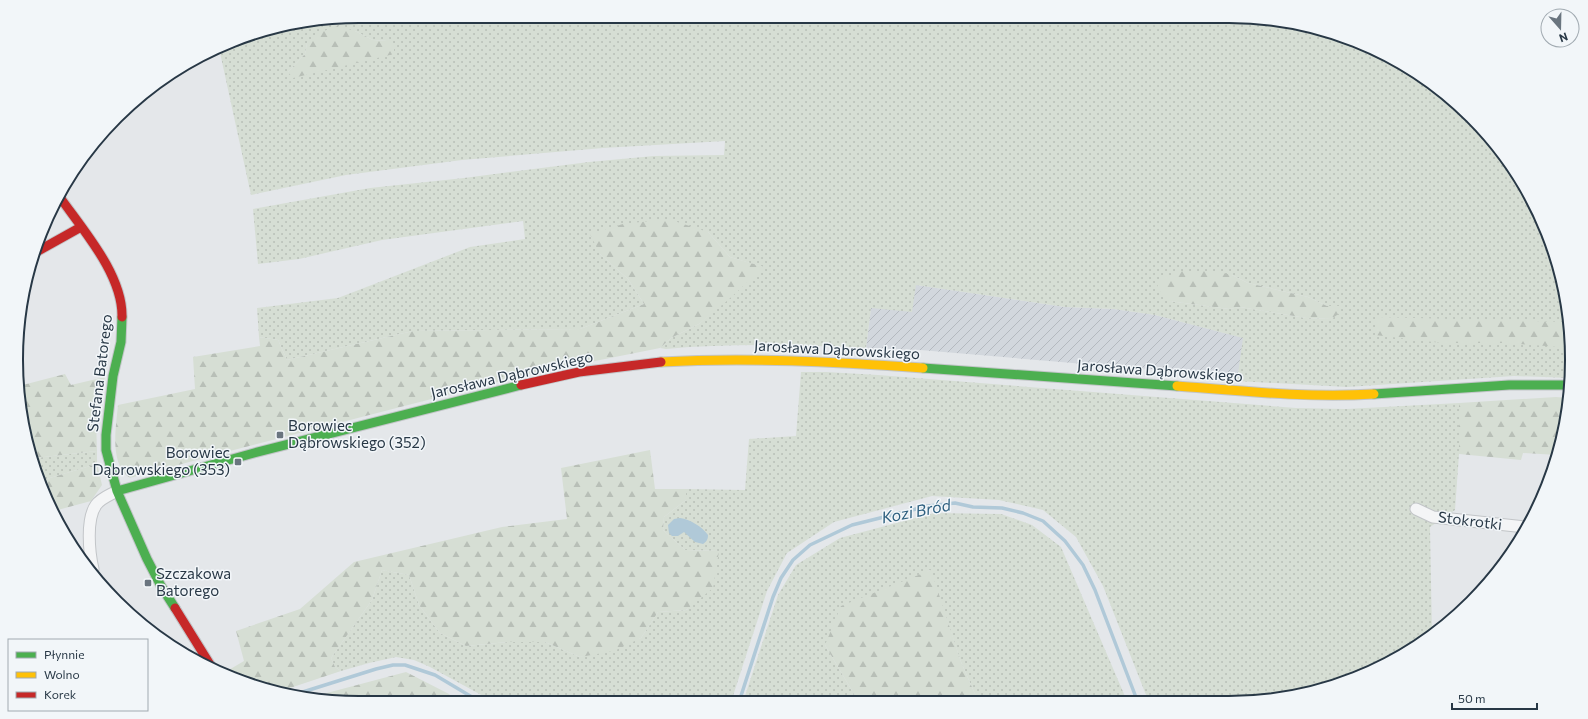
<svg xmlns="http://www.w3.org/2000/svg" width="1588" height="719" viewBox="0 0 1588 719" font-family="Commissioner,sans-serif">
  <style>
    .industrial { fill: url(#industrial-furrows) }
    .grass { fill: url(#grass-dots); fill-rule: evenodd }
    .forest { fill: url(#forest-firs) }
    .water { fill: #b0c9d8 }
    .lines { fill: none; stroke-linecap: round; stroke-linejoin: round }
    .stream { stroke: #b0c9d8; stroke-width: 3.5 }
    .street-casing { stroke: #c2c5c8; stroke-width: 13 }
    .fast-casing { stroke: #c2c5c8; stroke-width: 11 }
    .slow-casing { stroke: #c2c5c8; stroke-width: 11 }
    .jam-casing { stroke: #c2c5c8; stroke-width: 11 }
    .street { stroke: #f4f5f6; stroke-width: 11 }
    .fast { stroke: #4caf50; stroke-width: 9 }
    .slow { stroke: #ffc107; stroke-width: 9 }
    .jam { stroke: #c62828; stroke-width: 9 }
    .poi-dot { fill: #6a757f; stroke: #f2f6f9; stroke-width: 1.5 }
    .labels { text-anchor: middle; stroke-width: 3; stroke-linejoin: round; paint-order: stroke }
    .street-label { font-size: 15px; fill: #283846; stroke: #f2f6f9 }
    .poi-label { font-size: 15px; fill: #283846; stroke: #f2f6f9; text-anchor: start }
    .water-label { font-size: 16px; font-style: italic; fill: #2d5f7f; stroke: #f2f6f9 }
    .rim { fill: none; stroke: #283846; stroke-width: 2 }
  </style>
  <defs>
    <pattern id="industrial-furrows" width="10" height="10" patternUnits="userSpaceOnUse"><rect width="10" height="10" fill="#d2d7dd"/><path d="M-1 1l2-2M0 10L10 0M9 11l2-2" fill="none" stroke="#b4b9bf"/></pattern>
    <pattern id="grass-dots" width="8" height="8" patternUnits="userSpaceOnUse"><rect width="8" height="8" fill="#d6ded4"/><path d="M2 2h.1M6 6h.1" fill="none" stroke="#b8bfb7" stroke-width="1.8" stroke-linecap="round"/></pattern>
    <pattern id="forest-firs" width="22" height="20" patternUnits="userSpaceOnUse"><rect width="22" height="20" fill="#d6ded4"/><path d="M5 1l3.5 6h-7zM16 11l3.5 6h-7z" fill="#b8bfb7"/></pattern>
  </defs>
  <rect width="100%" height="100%" fill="#e4e7ea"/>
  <!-- industrial -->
  <path class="industrial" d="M916,285l149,22 49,2 41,6 89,23 -6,37 -118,-8 -200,-17 -54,-2 5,-40z"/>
  <!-- grass -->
  <path class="grass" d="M360,16h869l66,7 65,19 59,32 52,42 43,52 32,60 19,64 7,67 -2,19 -56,-2 -167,11 -110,-6 6,-43 -88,-23 -41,-6 -49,-2 -149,-22 -4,27 -41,-4 -5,40c-67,-3 -134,-5 -200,1l-6,-1 11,-10 28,-14 64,-57 -33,-10 -22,-25 -108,22 28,25 16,25 -64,25 -167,2 -126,29 -9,-20 -19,-3 -2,-29 81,-10 132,-51 55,-8 -2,-18 -141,19 -83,19 -41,5 -5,-55 117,-21 94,-10 125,-16 65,-6 70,-1 1,-14 -122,7 -141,12 -116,15 -95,20 -32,-147 30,-14zM355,31l18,9 14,1 -99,31 17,-18 2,-11zM1232,275l16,8 60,14 19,9h12l-8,13 -25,-1 -66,-11 -11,2 -60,-8z
    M801,372h25l52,3 418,33 50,1 113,-6v51l-4,56 -25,17 2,108 -72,42 -86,23h-126l-45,-114 -27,-49 -33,-27 -44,-10 -67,-4 -98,26 -47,31 -20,38 -36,111 -235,1 -66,-36 -16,-7 -18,-3 -27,6 -28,8 -6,-4 -4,-9 41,-58 10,-30 27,5 10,30 21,28 26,13 42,-4h37l35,15 61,-19 17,-26 29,-2 32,-59 -34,-1 -22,-20 1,-13 22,-17v-11l59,1 4,-51 47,-3z
    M97,451v13l-54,16 -8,-22z
    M934,513l67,1 31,11 29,22 66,154h-149l-17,-39 -31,-92 -105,75 29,49 -8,7 -103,1 35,-107 18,-30 44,-27z"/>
  <!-- forest -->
  <path class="forest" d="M338,26l17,5 18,9 14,1 7,4v9l-101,24 -5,-6 17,-18 2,-11 11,-10z
    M668,219l40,13 22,25 34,10 -36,33 -29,24 -28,14 -11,10 -135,27 -295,76 -100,27c-21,-14 -14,-50 -12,-73l77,-16 -2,-32 67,-11 -1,-9 19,3 9,20 126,-29 167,-2 64,-25 -16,-25 -28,-25 -10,-20 33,-10z
    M1182,271h33l17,4 16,8 60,14 19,9h12l1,7 -9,6 -25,-1 -66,-11 -11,2 -60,-8 -12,-14 5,-9z
    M1376,317l192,5 3,26 -63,-5h-66l-67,-8z
    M65,374l6,11 34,-8 -7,23 -2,20 1,31 -62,7 -12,-32 -4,-40z
    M1556,397l12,1 -3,28 -8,29 -34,-2 -2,7 -62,-6v-51z
    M650,450l5,39h31v11l-22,17 -1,13 22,20 34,1 -6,37 -27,22 -28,2 -17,26 -27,13 -34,6 -35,-15h-37l-42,4 -26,-13 -21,-28 -10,-30 -27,-5 -10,30 -41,58 4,9 6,4 -63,21 -48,-14 -3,-7 17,-10 -8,-30 64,-22 54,-47 148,-35 65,-8 -6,-51z
    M97,464l5,21 -11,16 -37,10 -11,-31z
    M931,570l30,92 17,39h-132l8,-7 -29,-49 16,-39z
    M406,672l43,22 9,9h-99l-51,-5z"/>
  <!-- water -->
  <path class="water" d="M680,518c10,1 22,9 28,17 0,4 -1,6 -5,9l-8,-2 -11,-10 -6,4h-6l-3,-3 -1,-8 6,-6z"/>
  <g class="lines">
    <!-- stream -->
    <path class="stream" d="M290,696l86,-27 17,-4h12l30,10 47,28
      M739,702l34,-105 8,-19 12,-18 17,-15 42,-20 76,-19 27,-3 18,4 29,1 21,5 20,8 22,20 18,24 12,25 42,110"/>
    <!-- street casing -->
    <g class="street-casing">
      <path id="street" d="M1416,509l17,8 92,10
        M93,569c-4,-17 -7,-50 3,-64 5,-7 14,-10 21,-14"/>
    </g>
    <!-- fast casing -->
    <g class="fast-casing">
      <path id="fast" d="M122,317l-1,25 -8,34 -7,59v15l11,41 30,68 14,27 14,22
        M923,368l254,18
        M1374,394l135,-9h60
        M117,491l137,-38 267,-68"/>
    </g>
    <!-- slow casing -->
    <g class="slow-casing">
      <path id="slow" d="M661,362c88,-5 174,0 262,6
        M1177,386c65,5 131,12 197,8"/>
    </g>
    <!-- jam casing -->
    <g class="jam-casing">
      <path id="jam" d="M59,196c24,34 64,79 63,121
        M38,251l43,-24
        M521,385l58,-13 82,-10
        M175,608l36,58"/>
    </g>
    <!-- street -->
    <use href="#street" class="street"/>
    <!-- fast -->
    <use href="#fast" class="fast"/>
    <!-- slow -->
    <use href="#slow" class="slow"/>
    <!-- jam -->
    <use href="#jam" class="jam"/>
  </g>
  <!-- markers -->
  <g class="poi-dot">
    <rect x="276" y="431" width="8" height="8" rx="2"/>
    <rect x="234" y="458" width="8" height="8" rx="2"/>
    <rect x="144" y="579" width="8" height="8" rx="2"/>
  </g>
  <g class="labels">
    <!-- street labels -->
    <g class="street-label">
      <text transform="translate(837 350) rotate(3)" y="5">Jarosława Dąbrowskiego</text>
      <text transform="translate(1160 371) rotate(4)" y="5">Jarosława Dąbrowskiego</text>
      <text transform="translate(100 373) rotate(-83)" y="5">Stefana Batorego</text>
      <text transform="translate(512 375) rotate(-13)" y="5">Jarosława Dąbrowskiego</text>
      <text transform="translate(1470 521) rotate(7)" y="5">Stokrotki</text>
    </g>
    <!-- poi labels -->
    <g class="poi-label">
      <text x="288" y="431">Borowiec<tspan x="288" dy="17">Dąbrowskiego (352)</tspan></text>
      <text x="230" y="458" text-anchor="end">Borowiec<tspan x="230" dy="17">Dąbrowskiego (353)</tspan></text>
      <text x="156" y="579">Szczakowa<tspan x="156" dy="17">Batorego</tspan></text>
    </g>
    <!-- water labels -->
    <g class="water-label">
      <text transform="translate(916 511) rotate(-11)" y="6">Kozi Bród</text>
    </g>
  </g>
  <!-- crop -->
  <path d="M0 0H1588V719H0ZM359 23H1229A336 336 0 0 1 1565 359V360A336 336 0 0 1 1229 696H359A336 336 0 0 1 23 360V359A336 336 0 0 1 359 23Z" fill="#f2f6f9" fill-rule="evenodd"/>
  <path class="rim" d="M359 23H1229A336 336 0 0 1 1565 359V360A336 336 0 0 1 1229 696H359A336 336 0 0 1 23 360V359A336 336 0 0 1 359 23Z"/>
  <!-- legend -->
  <rect x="8" y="639" width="140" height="72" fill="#f2f6f9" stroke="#a1aab1"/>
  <rect x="16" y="652" width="20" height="6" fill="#4caf50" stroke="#a1aab1"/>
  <text x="44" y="659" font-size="12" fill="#283846">Płynnie</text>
  <rect x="16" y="672" width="20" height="6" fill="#ffc107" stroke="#a1aab1"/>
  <text x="44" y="679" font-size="12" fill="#283846">Wolno</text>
  <rect x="16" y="692" width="20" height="6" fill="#c62828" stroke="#a1aab1"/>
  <text x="44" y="699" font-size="12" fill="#283846">Korek</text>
  <!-- north arrow -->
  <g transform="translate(1560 28) rotate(160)"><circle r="19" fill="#f2f6f9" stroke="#a1aab1"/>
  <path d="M0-3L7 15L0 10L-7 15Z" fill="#6a757f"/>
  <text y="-6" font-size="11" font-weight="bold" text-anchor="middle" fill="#283846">N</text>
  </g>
  <!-- scale -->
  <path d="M1452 703v6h85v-6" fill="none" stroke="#283846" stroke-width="2"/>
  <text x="1458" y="703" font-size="12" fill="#283846" stroke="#f2f6f9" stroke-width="3" paint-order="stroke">50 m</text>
</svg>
